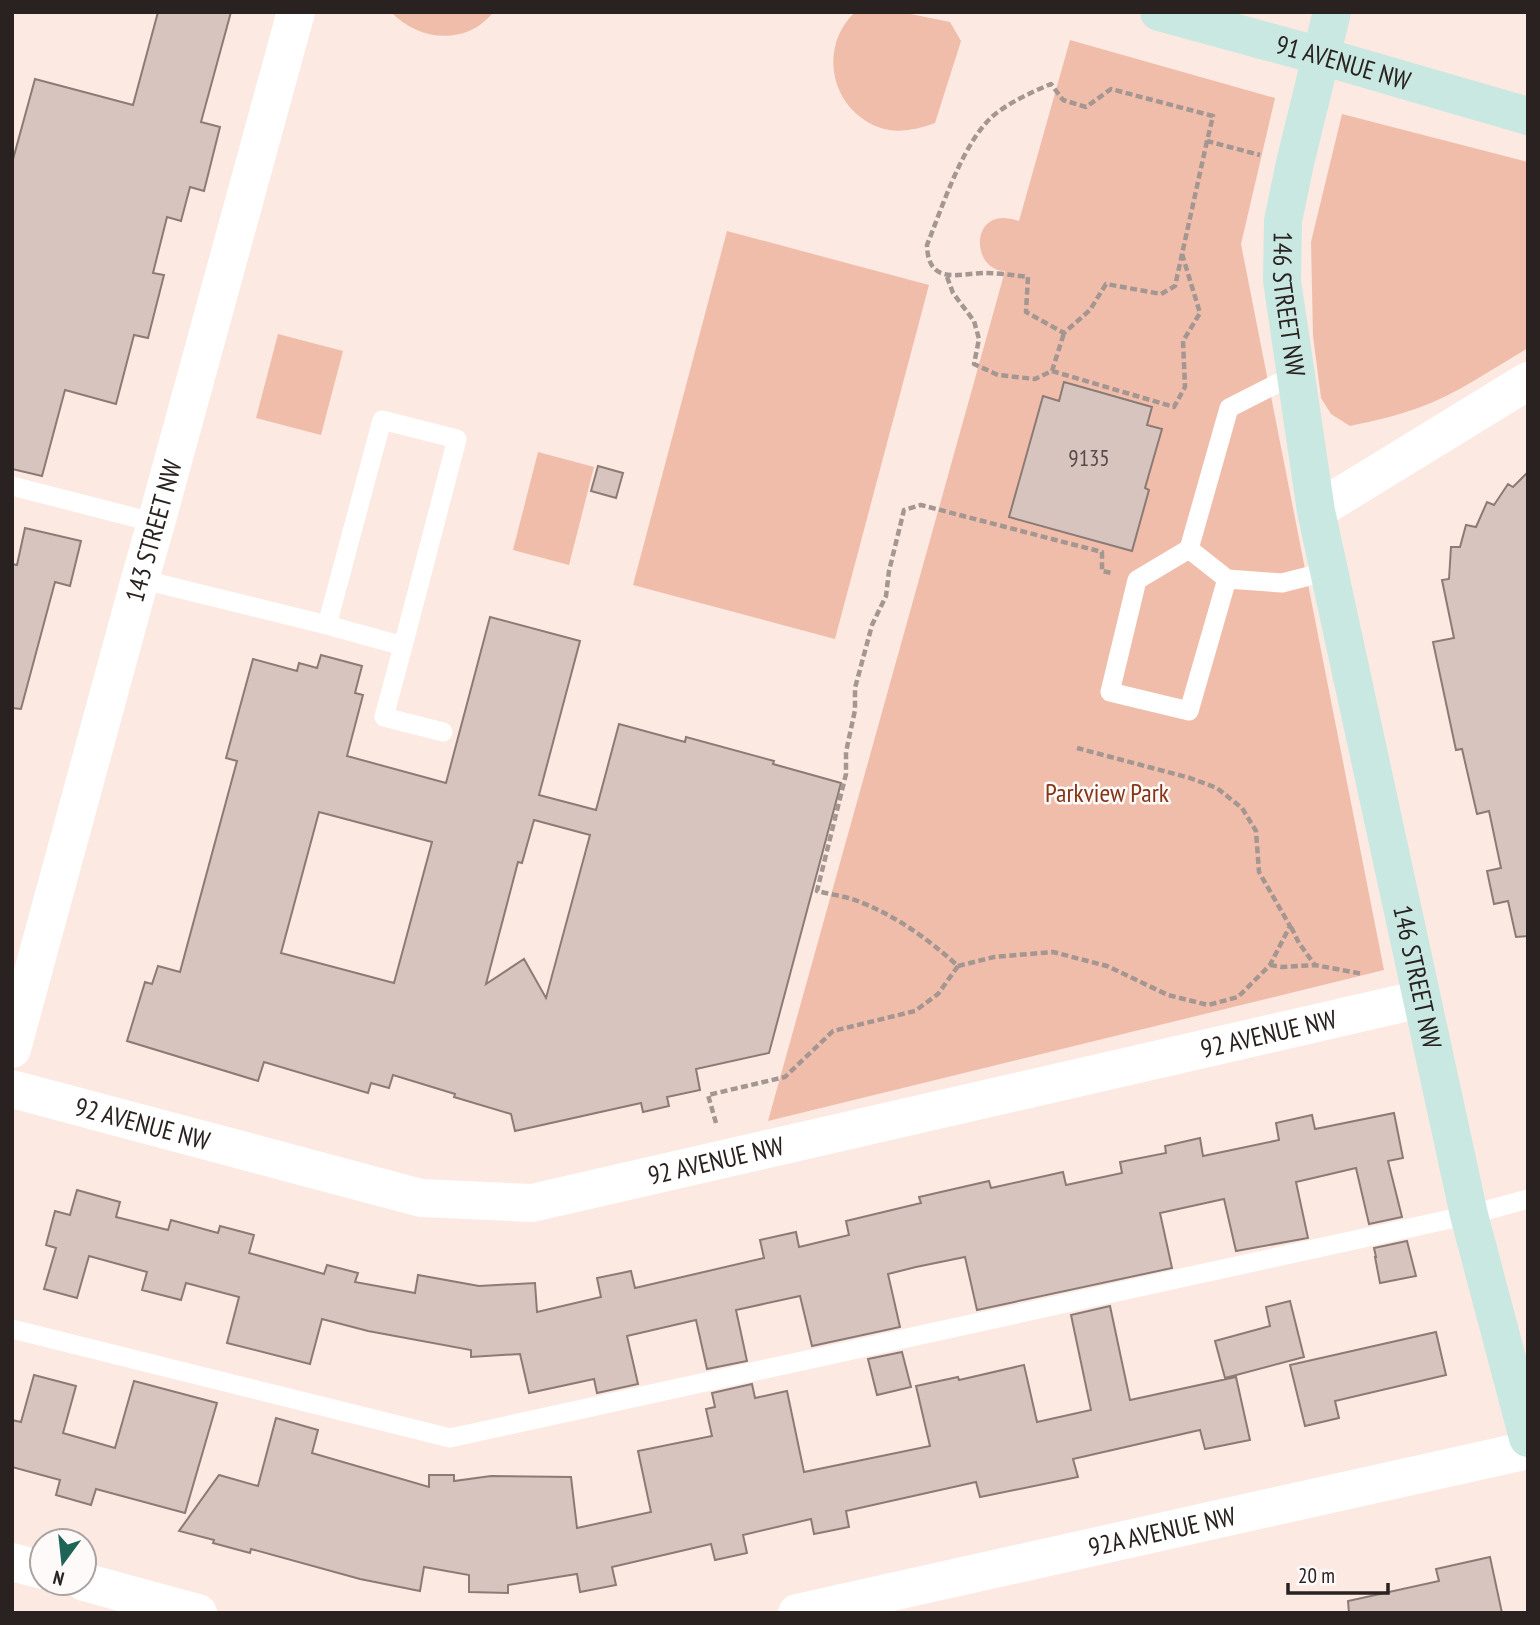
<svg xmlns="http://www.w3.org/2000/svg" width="1540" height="1625" viewBox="0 0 1540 1625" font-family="'PT Sans Narrow',sans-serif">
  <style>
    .green { fill: #f1bdab }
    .building { fill: #d7c4be; stroke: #8c7b75; stroke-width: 2; fill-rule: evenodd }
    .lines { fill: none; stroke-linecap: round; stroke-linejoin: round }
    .path { stroke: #a49691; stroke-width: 4.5; stroke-dasharray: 7 3.5; stroke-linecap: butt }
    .lane { stroke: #fff; stroke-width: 19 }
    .street { stroke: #fff; stroke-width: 38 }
    .secondary { stroke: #c9e8e2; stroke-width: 38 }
    .labels { text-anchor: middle; stroke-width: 5; stroke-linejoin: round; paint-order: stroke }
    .number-label { font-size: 23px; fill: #544a48 }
    .street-label { font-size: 26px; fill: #292220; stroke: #fefaf9 }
    .park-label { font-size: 26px; fill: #863617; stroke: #fefaf9 }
  </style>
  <rect width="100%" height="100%" fill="#fce9e2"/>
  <!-- green -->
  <path class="green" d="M391,12h103c-5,5 -11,11 -17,15 -29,17 -64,8 -86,-15z
    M855,12h46l49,10 11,19 -26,82c-17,6 -36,11 -54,5 -50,-17 -64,-80 -26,-116z
    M1070,40l205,58 -34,146 143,726 -616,151 237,-850c-35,0 -36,-68 14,-50z
    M1342,114l186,48v186c-36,21 -71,46 -110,60 -22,8 -45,13 -68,18l-19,-12 -10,-16 -8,-62 -2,-94z
    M727,231l202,54 -94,354 -202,-54z
    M278,334l65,17 -22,84 -65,-17z
    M538,452l56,15 -25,98 -56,-15z"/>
  <!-- building -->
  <path class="building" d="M158,12h73l-30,110 19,5 -16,64 -14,-4 -9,34 -14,-4 -14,56 11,2 -16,63 -14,-3 -18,69 -51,-14 -23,86 -30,-7v-306l23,-84 98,26z
    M1064,382l88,25 -5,18 15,4 -17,59 4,2 -17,61 -123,-34 34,-121 16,5z
    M598,466l25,7 -7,25 -25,-7z
    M1528,472v464l-12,1 -8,-36 -14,3 -7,-33 14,-3 -12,-57 -12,3 -15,-65 -6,1 -23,-108 21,-4 -12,-58 7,-1 2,-32h9l6,-22 10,2 11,-25 7,3 14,-21 5,3z
    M25,528l56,13 -11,45 -15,-4 -34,127 -9,-1v-144l5,1z
    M490,617l90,24 -41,154 57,15 23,-86 66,18 1,-5 88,24 -1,3 68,19 -72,270 -73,16 4,21 -33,7 2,9 -26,6 -2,-9 -126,28 -4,-17 -57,-17 1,-3 -62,-19 -4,13 -18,-5 -3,10 -104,-31 -6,19 -131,-40 18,-59 7,2 6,-18 22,6 57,-211 -11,-3 27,-99 44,12 2,-8 18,5 4,-13 41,11 -7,27 8,2 -16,61 99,27zM319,812l113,30 -38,141 -113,-30zM534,820l56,15 -44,163 -22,-39 -38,25 32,-122 4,1z
    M1394,1113l9,45 -15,3 14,56 -33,7 -13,-56 -60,14 12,56 -72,13 -12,-52 -64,14 12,55 -195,42 -12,-53 -49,10 -28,7 12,53 -88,19 -12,-50 -64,14 11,51 -40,8 -11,-49 -69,16 11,48 -41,9 -3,-14 -65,14 -9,-39 -49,3v-7l-103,-19 -46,-12 -12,45 -83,-21 12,-46 -53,-14 -5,17 -39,-10 5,-18 -58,-16 -12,42 -33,-9 12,-41 -10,-3 9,-34 15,4 7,-25 43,12 -4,15 52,13 3,-10 47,13 2,-7 34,9 -5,18 75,21 3,-9 31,8 -3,9 60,11 3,-18 61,11 56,-3 2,29 64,-15 -4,-19 34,-7 4,17 129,-30 -4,-18 36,-8 3,15 50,-12 -3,-14 75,-18 -2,-6 70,-16 2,7 72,-16 3,13 56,-12 -2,-11 46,-9 -1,-7 35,-8 3,18 76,-16 -3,-17 36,-8 3,14z
    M1407,1241l9,35 -36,7 -5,-26h1l-2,-9z
    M1290,1301l14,56 -79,21 -10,-37 55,-15 -4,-19z
    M1110,1306l20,94 106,-23 14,63 -45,9 -5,-19 -127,29 5,18 -98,20 -4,-15 -130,29 3,16 -35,7 -3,-15 -68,16 4,18 -32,7 -4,-16 -99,23 4,18 -36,7 -3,-18 -69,11v8l-39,-1v-17l-45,-8 -4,24 -60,-12 -109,-30 -1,4 -37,-10 1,-3 -35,-9 40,-56 39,11 18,-68 42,12 -6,23 117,34v-12h25v6l37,-5 80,1 6,51 74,-16 -13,-61 74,-15 -6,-27 9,-2 -3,-14 40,-9 3,14 32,-7 17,81 126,-26 -14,-60 42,-9 1,3 65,-15 13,57 54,-12 -20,-95z
    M1436,1332l10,43 -111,26 4,17 -34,8 -15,-61z
    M902,1352l9,35 -34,8 -9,-36z
    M34,1375l42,11 -13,47 52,15 19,-67 83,22 -32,110 -89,-24 -5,16 -35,-10 4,-15 -48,-13v-47l9,2z
    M1490,1557l12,56h-153l-1,-12 91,-20 -3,-12z"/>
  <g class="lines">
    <!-- path -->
    <path class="path" d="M1207,141l-32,145 -14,8 -55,-10 -16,26 -26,23 -38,-21 2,-35c-15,-2 -30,-4 -44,-4 -27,1 -56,12 -57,-28 15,-37 38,-110 71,-133 16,-12 34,-20 53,-28l12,16 23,7 25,-18 102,27 -6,25 53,14
      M947,277l6,16 21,28 5,18 -5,25 24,11 37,4 17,-8 12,-38
      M1052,371l122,36 11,-20 -2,-46 17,-28 -18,-59
      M1291,927l8,16 15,21
      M1270,965l12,2 33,-2 48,9
      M958,966l36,-9 59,-5 54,14 61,29 40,10 30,-8 32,-32 20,-39 -31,-54 -3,-41 -14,-23 -25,-20 -27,-10 -113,-30
      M716,1123l-8,-28 77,-18 48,-46 82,-20 23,-17 20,-28c-31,-28 -63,-51 -103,-66 -12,-4 -26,-6 -38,-9l29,-117v-22l9,-42v-22l17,-63 14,-29 3,-25 15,-61 17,-5 181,47v19l10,2"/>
    <!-- lane -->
    <path class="lane" d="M1296,374l-67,34 -40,141 38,30 55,4 47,-12
      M12,486l144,37
      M1189,549l-52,31 -27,112 79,19 38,-132
      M140,579l187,46 76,21 54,-207 -75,-19 -55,205
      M403,646l-19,71 59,15
      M12,1329l438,109 1019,-223 59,-16"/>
    <!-- street -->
    <g class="street">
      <path d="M1316,511l212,-130"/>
      <path id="s1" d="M12,1049l128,-470 16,-56 140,-511"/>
      <path id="s2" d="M12,1089l409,109 111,5 889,-204"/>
      <path d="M12,1562l30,8"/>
      <path d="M84,1582l114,31"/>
      <path id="s3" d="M797,1613l731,-163"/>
    </g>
    <!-- secondary -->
    <g class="secondary">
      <path id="s4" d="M1159,12l162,44 207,60"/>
      <path id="s5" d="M1332,12l-37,151 -12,58 -1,60 34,230 153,704 59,223"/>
    </g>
  </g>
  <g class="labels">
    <!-- number labels -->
    <g class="number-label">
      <text x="1089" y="466">9135</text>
    </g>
    <!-- street labels -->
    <g class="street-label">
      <text dy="9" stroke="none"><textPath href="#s4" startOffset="191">91 AVENUE NW</textPath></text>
      <text dy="9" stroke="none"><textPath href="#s5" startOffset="298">146 STREET NW</textPath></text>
      <text dy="9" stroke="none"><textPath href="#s1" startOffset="537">143 STREET NW</textPath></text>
      <text dy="9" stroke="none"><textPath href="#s5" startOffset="984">146 STREET NW</textPath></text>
      <text dy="9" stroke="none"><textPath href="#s2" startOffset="1290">92 AVENUE NW</textPath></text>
      <text dy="9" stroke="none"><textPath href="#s2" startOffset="135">92 AVENUE NW</textPath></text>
      <text dy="9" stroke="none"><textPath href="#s2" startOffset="723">92 AVENUE NW</textPath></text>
      <text dy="9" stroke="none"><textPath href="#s3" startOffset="374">92A AVENUE NW</textPath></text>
    </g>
    <!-- park labels -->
    <g class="park-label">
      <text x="1107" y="802">Parkview Park</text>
    </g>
  </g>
  <!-- border -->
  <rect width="1540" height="1625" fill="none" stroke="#292220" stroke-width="28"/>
  <!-- north arrow -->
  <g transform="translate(63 1562) rotate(195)"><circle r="33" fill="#fefaf9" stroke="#a9a4a2" stroke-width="2"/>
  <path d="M0-5L12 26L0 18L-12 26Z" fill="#1e6457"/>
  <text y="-10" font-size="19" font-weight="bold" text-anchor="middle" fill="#292220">N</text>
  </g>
  <!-- scale -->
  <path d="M1288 1583v10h100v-10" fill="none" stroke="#292220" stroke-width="3.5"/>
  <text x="1298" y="1583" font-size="21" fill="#292220" stroke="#fefaf9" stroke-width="5" paint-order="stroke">20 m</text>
</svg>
